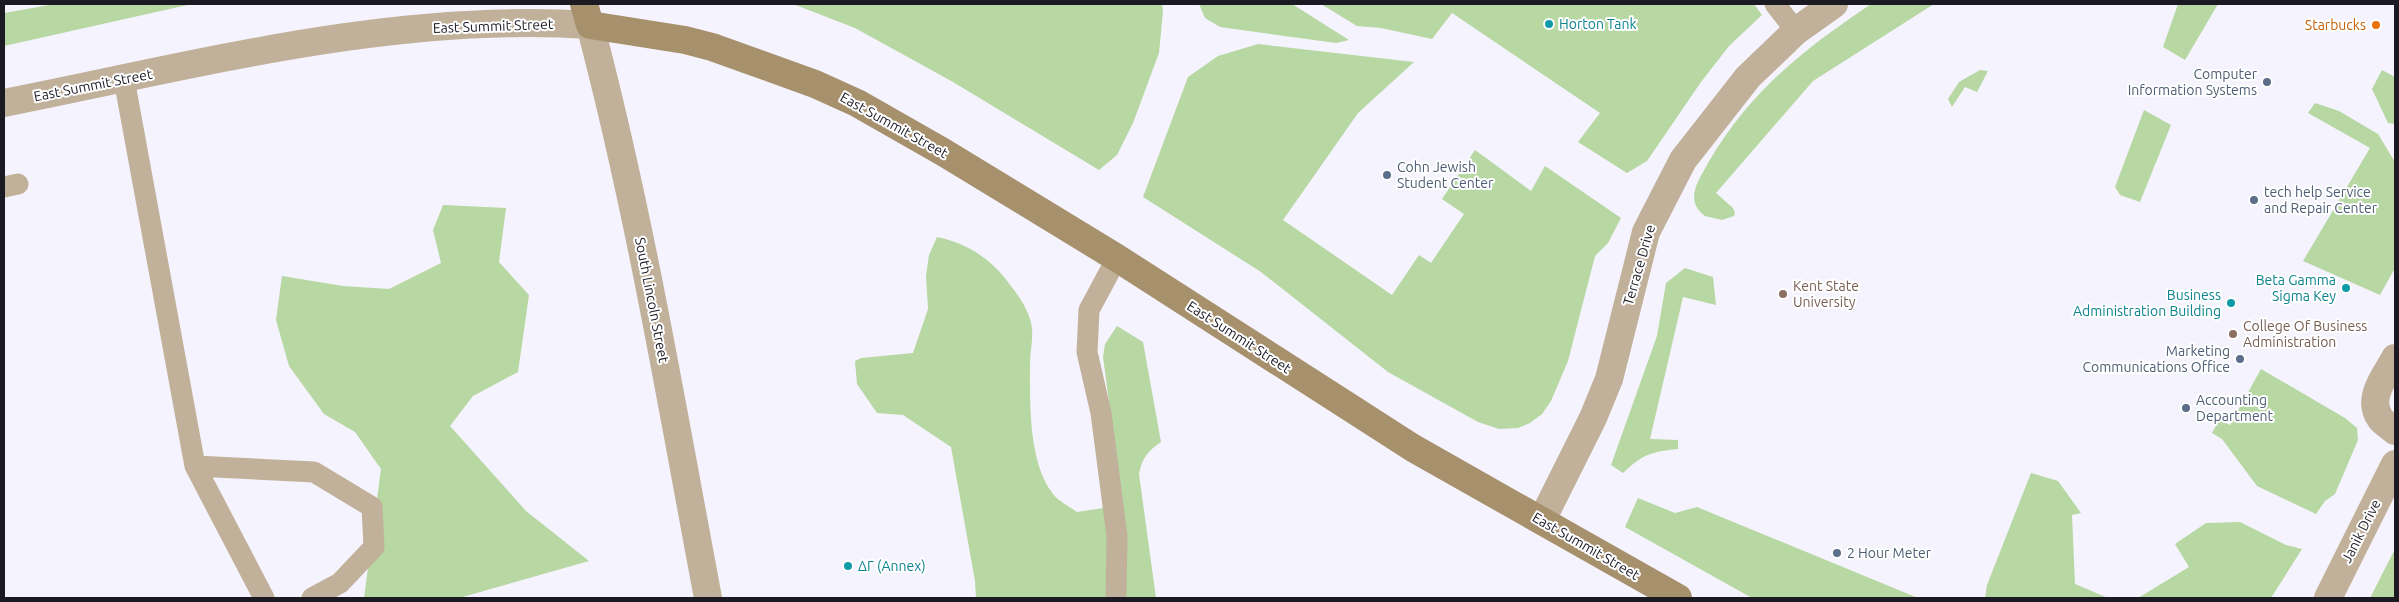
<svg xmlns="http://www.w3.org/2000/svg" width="2399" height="602" viewBox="0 0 2399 602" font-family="Ubuntu,sans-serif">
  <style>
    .green { fill: #b7d7a3 }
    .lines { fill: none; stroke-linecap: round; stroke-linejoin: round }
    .service { stroke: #c1b19a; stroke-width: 21 }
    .minor { stroke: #c1b19a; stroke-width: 28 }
    .tertiary { stroke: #c1b19a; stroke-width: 28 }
    .secondary { stroke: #a7916d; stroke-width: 28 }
    .culture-dot { fill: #0f9aa8; stroke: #fff; stroke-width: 2 }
    .food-dot { fill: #e8710a; stroke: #fff; stroke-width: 2 }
    .service-dot { fill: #5c6f8a; stroke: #fff; stroke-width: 2 }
    .education-dot { fill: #8d6e63; stroke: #fff; stroke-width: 2 }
    .labels { text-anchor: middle; stroke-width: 4; stroke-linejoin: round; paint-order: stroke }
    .culture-label { font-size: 14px; fill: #0d838f; stroke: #fff; text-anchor: start }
    .food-label { font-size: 14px; fill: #c56008; stroke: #fff; text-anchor: end }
    .street-label { font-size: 14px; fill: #1b1922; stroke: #fff }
    .service-label { font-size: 14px; fill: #4e5e75; stroke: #fff; text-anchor: start }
    .education-label { font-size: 14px; fill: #785e54; stroke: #fff; text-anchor: start }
  </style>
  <rect width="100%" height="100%" fill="#f5f3fd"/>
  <!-- green -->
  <path class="green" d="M55,4h137l-188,42v-33z
    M793,4h369l1,7 -4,42 -26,70 -16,32 -18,15 -146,-88 -98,-54z
    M1199,4h93l57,36 -13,3 -116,-16 -15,-9z
    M1321,4h433l8,11 -33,31 -28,36 -54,79 -20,12 -49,-31 22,-29 -148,-100 -20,26 -51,-11 -24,-2z
    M1871,4h63l-121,77 -97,112 17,15 2,5 -1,3 -12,4 -17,-4c-21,-16 -7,-34 3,-53 42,-72 95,-113 163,-159z
    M2178,4h40l-33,56 -22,-13z
    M1258,44l156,18 -56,51 -75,107 109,75 27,-40 12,8 33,-49 -22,-15 33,-49 56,41 14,-25 76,52 -13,25 -13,13 -27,105 -17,40 -9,13 -12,9 -12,5 -19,1 -21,-7 -90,-50 -127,-100 -118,-75 45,-120 30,-21z
    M1980,70l8,1 -11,21 -12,-5 -13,20 -4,-8 11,-17z
    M2382,70l13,7v47l-7,-1 -16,-34z
    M2315,103l24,8 39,23 17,28v106l-15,27 -77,-34 67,-113 -62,-35z
    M2144,110l27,15 -31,77 -20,-7 -5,-8z
    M443,205l63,3 -7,54 30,33 -11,77 -45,24 -23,30 76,85 63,50 -130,37h-95l17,-129 -26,-37 -31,-18 -35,-48 -13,-46 6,-44 61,10 46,3 52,-26 -8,-33z
    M937,237c26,5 50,19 67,40 10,13 21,26 26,42 5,15 0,30 0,45 0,38 -2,98 23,130 5,7 17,13 24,18l46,-7 -20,-148 2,-13 12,-18 26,16 18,100c-13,9 -19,16 -22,32l17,124h-180l-1,-17 -24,-134 -48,-32 -26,-2 -20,-29 -2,-23 6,-3 52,-5 15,-44 -2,-33 3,-21z
    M1685,268l28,9 3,28 -33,-8 -33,142 28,1v9c-27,3 -35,5 -55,24l-12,-8 46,-129 9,-53z
    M2261,369l84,49 12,10 1,12 -23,54 -10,7 -9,13 -59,-28 -35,-47 -10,-6 7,-13 11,5z
    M2031,473l27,8 23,32 -9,2 3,69 33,14h-123l2,-13z
    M1638,498l37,15 22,-6 221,91h-166l-127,-71z
    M2240,522l46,23 16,4 -31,49h-133l51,-31 -14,-23 31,-21z
    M2395,549v49h-25z"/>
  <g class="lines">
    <!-- service -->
    <path class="service" d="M1775,4l21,27
      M124,79l71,387 69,132
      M4,187l14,-3
      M195,466l119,6 58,35 2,40 -34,36 -28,15
      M1116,598l1,-62 -16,-123 -14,-61 2,-42 28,-52"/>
    <!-- minor -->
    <path class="minor" d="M590,25c50,189 82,382 118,573
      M2395,358c-9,17 -29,40 -15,60 3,5 11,9 15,13
      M1542,520l51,-102 16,-39 37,-147 37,-72 65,-83 48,-46 38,-27
      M2328,598l67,-134"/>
    <!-- tertiary -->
    <path class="tertiary" d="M4,103c192,-38 389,-91 586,-78"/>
    <!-- secondary -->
    <path class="secondary" d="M584,4l6,21 95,15 27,7 103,37 42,19 86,49 174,106 296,190 265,150"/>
  </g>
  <!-- markers -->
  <g class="culture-dot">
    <circle cx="1549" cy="24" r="5"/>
    <circle cx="2346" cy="288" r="5"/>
    <circle cx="2231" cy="303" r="5"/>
    <circle cx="848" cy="566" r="5"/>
  </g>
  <circle class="food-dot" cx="2376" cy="25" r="5"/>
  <g class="service-dot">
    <circle cx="2267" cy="82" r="5"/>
    <circle cx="1387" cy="175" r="5"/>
    <circle cx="2254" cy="200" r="5"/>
    <circle cx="2240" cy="359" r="5"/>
    <circle cx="2186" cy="408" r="5"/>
    <circle cx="1837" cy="553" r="5"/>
  </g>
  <g class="education-dot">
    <circle cx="1783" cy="294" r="5"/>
    <circle cx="2233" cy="334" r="5"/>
  </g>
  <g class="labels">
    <!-- culture labels -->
    <g class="culture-label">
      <text x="1559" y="29">Horton Tank</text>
      <text x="2336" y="285" text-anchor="end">Beta Gamma<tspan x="2336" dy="16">Sigma Key</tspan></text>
      <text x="2221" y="300" text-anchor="end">Business<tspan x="2221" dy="16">Administration Building</tspan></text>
      <text x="858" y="571">ΔΓ (Annex)</text>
    </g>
    <!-- food labels -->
    <g class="food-label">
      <text x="2366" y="30">Starbucks</text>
    </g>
    <!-- street labels -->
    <g class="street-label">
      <text transform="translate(493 26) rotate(-2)" y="5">East Summit Street</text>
      <text transform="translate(93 85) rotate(-11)" y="5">East Summit Street</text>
      <text transform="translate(894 125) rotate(29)" y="5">East Summit Street</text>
      <text transform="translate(1639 265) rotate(-74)" y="5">Terrace Drive</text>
      <text transform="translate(652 300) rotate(79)" y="5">South Lincoln Street</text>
      <text transform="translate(1239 337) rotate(33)" y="5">East Summit Street</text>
      <text transform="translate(2361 531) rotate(-63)" y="5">Janik Drive</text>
      <text transform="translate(1586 546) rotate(30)" y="5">East Summit Street</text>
    </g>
    <!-- service labels -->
    <g class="service-label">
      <text x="2257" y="79" text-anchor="end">Computer<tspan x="2257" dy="16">Information Systems</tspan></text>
      <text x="1397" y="172">Cohn Jewish<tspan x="1397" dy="16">Student Center</tspan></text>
      <text x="2264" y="197">tech help Service<tspan x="2264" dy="16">and Repair Center</tspan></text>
      <text x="2230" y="356" text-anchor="end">Marketing<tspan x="2230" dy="16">Communications Office</tspan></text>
      <text x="2196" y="405">Accounting<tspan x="2196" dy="16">Department</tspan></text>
      <text x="1847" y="558">2 Hour Meter</text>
    </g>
    <!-- education labels -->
    <g class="education-label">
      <text x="1793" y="291">Kent State<tspan x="1793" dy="16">University</tspan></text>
      <text x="2243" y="331">College Of Business<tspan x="2243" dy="16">Administration</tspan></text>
    </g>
  </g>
  <!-- border -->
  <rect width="2399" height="602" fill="none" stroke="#1b1922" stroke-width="10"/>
</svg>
